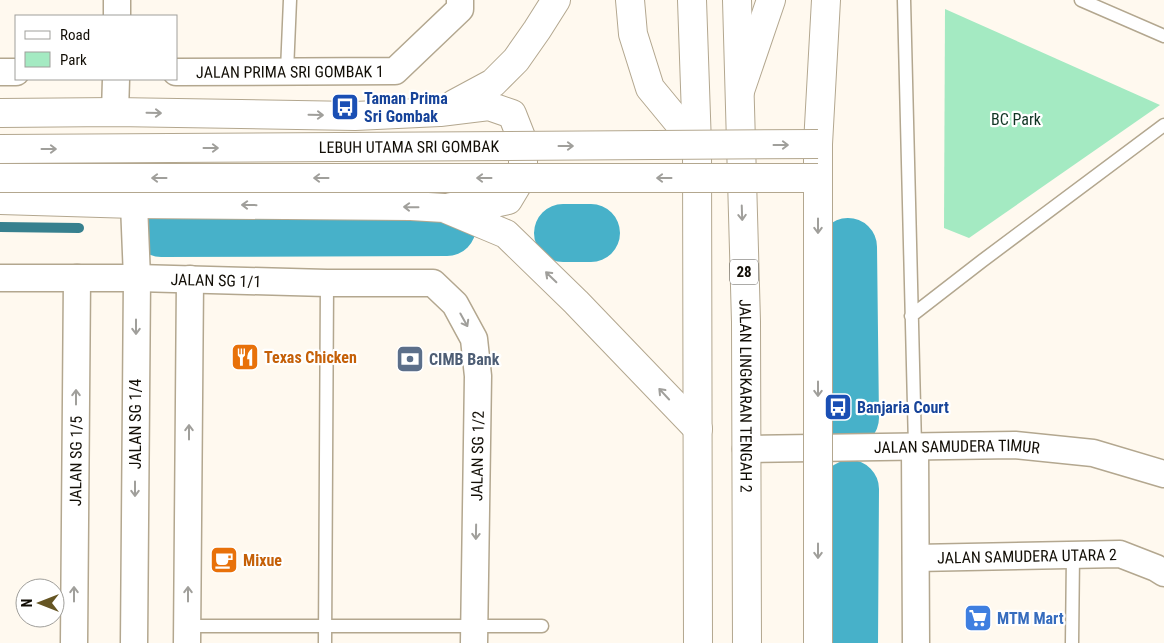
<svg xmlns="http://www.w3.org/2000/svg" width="1164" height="643" viewBox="0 0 1164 643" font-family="'Roboto Condensed',sans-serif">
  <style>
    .green { fill: #a4eac2 }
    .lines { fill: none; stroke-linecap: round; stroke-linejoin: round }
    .stream { stroke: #37808e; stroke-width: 10 }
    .river { stroke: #47b1c9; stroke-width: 58 }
    .service-casing { stroke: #b3a78f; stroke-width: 15 }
    .minor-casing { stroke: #b3a78f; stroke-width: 29 }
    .tertiary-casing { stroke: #b3a78f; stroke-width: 30 }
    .primary-casing { stroke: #b3a78f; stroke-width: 30 }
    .trunk-casing { stroke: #b3a78f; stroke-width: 30 }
    .service { stroke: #fff; stroke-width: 12 }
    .minor { stroke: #fff; stroke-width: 26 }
    .tertiary { stroke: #fff; stroke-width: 28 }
    .primary { stroke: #fff; stroke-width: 28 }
    .trunk { stroke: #fff; stroke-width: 28 }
    .tertiary-bridge-casing { stroke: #b3a78f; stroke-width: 30; stroke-linecap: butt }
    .primary-bridge-casing { stroke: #b3a78f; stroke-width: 30; stroke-linecap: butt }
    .tertiary-bridge { stroke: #fff; stroke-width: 28 }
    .primary-bridge { stroke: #fff; stroke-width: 28 }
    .oneway { stroke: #a09f9b }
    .labels { text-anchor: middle; stroke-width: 4.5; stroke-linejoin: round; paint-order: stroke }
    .shield { fill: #fff; stroke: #595651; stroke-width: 1 }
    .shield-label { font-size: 15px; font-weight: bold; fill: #120e06 }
    .street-label { font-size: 16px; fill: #120e06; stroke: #fff }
    .transit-label { font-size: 16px; font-weight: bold; fill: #164399; stroke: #fff; text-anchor: start }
    .park-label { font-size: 16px; fill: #103423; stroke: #fff }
    .food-label { font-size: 16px; font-weight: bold; fill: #c56008; stroke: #fff; text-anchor: start }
    .service-label { font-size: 16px; font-weight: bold; fill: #4e5e75; stroke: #fff; text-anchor: start }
    .shop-label { font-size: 16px; font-weight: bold; fill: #366cbe; stroke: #fff; text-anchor: start }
  </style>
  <rect width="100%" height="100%" fill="#fff9ef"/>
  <!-- green -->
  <path class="green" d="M945,9l215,96 -191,133 -25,-10z"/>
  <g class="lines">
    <!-- stream -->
    <path class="stream" d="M0,227l79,1"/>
    <!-- river -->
    <path class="river" d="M161,228l286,-1
      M563,233h28
      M848,247l2,171
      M849,643l1,-154"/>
    <!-- service casing -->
    <g class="service-casing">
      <path id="service" d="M904,0l11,446
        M1081,0l83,36
        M287,71l3,-71
        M911,316l71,-55 182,-136
        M187,626h355
        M325,643l2,-360
        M1072,643l1,-88"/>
    </g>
    <!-- minor casing -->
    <g class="minor-casing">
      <g id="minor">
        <path d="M117,16v-16"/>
        <path d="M0,72h16"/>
        <path id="s1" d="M176,72l219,-1 65,-62v-9"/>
        <path d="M115,112l1,-33"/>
        <path d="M134,204l3,74 -3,365"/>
        <path id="s2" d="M0,278h137l190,5h106l22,21 19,35 4,37 -4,267"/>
        <path d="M915,446l1,197"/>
        <path id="s3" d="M746,449l269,-4 78,8 71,21"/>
        <path id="s4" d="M916,558l204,-4 36,14 8,5"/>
        <path id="s5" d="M74,643l3,-365"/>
        <path d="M187,643l3,-364"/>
      </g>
    </g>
    <!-- tertiary casing -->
    <g class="tertiary-casing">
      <path id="tertiary" d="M454,104l39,-21 23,-23 21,-30 19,-30
        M0,113l115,-1 240,4 85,-4 49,-6 23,8 11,28v33l-15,25 -23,5 -34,2
        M0,200l134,4 277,2 33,2 62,26 70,68 122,127"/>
    </g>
    <!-- primary casing -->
    <g class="primary-casing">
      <path id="primary" d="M630,0l3,34 17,54 47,57
        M740,91l31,-91
        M818,178v-34l8,-144"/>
    </g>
    <!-- trunk casing -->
    <g class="trunk-casing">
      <g id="trunk">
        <path d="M692,0l5,145 1,498"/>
        <path id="s6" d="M737,0l9,322 1,321"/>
      </g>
    </g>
    <!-- service -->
    <use href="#service" class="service"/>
    <!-- minor -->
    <use href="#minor" class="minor"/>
    <!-- tertiary -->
    <use href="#tertiary" class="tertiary"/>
    <!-- primary -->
    <use href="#primary" class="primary"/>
    <!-- trunk -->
    <use href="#trunk" class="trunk"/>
    <!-- tertiary-bridge casing -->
    <g class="tertiary-bridge-casing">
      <g id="tertiary-bridge">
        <path id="s7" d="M0,149l818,-5"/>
        <path d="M0,178h818"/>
      </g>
    </g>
    <!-- primary-bridge casing -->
    <g class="primary-bridge-casing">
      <path id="primary-bridge" d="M818,178v465"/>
    </g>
    <!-- tertiary-bridge -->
    <use href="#tertiary-bridge" class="tertiary-bridge"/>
    <!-- primary-bridge -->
    <use href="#primary-bridge" class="primary-bridge"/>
  </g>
  <!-- one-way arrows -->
  <defs><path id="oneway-shaft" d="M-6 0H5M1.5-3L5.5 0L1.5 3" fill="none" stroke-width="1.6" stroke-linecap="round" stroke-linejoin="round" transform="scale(1.25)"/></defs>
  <g class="oneway">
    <use href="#oneway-shaft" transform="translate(154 113) rotate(1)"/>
    <use href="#oneway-shaft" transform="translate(316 115) rotate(1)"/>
    <use href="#oneway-shaft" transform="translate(781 145)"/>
    <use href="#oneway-shaft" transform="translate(566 146)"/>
    <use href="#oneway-shaft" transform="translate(211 148)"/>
    <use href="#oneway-shaft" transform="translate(49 149)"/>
    <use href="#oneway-shaft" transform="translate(159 178) rotate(180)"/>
    <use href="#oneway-shaft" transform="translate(321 178) rotate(180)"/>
    <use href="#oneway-shaft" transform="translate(484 178) rotate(180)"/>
    <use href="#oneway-shaft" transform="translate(664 178) rotate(180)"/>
    <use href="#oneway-shaft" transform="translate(249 205) rotate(-179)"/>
    <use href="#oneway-shaft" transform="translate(411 207) rotate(-179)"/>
    <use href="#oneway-shaft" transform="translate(742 213) rotate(88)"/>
    <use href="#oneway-shaft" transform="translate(818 226) rotate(90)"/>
    <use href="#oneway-shaft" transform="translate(551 277) rotate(-136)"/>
    <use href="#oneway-shaft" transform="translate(464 320) rotate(61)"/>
    <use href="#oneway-shaft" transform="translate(136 327) rotate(90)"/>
    <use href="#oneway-shaft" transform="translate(818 389) rotate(90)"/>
    <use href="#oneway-shaft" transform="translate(664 394) rotate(-133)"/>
    <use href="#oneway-shaft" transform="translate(76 397) rotate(-90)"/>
    <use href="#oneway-shaft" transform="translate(189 432) rotate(-90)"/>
    <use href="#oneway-shaft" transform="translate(135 489) rotate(90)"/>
    <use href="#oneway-shaft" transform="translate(476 532) rotate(91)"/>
    <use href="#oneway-shaft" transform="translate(818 551) rotate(90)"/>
    <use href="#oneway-shaft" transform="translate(74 594) rotate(-90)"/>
    <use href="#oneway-shaft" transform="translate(188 594) rotate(-90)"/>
  </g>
  <!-- icons -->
  <defs>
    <g id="bus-square" transform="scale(1.4375)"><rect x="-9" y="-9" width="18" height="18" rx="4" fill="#1a4fb4" stroke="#fff"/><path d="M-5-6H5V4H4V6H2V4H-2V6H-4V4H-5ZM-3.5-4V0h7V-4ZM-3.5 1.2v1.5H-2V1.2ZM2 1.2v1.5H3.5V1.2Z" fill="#fff"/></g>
    <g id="restaurant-square" transform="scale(1.4375)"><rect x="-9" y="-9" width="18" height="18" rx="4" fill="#e8710a" stroke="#fff"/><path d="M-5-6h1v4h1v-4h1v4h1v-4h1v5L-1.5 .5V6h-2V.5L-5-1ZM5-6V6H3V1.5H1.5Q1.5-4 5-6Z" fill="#fff"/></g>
    <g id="bank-square" transform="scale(1.4375)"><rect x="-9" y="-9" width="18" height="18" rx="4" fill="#5c6f8a" stroke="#fff"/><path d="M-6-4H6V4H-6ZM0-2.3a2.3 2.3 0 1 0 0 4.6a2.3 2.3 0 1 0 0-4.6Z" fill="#fff"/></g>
    <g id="cafe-square" transform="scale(1.4375)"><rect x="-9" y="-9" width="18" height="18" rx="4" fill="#e8710a" stroke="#fff"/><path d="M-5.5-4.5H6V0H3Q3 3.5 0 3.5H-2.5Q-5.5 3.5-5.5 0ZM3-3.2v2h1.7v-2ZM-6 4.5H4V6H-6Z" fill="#fff"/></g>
    <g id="supermarket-square" transform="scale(1.4375)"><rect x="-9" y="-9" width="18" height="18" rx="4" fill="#3f7fe0" stroke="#fff"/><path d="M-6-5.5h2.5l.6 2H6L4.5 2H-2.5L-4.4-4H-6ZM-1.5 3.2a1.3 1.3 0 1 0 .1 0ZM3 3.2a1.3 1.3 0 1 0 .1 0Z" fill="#fff"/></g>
  </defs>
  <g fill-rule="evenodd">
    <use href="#bus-square" x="345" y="107"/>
    <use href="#restaurant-square" x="245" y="357"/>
    <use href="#bank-square" x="410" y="359"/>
    <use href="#bus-square" x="838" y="407"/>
    <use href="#cafe-square" x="224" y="560"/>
    <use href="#supermarket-square" x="978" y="618"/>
  </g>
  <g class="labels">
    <!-- shield labels -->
    <rect class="shield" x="730" y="259.5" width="28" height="25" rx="4"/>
    <g class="shield-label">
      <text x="744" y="277">28</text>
    </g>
    <!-- street labels -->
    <g class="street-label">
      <text dy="6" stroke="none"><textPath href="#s1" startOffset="114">JALAN PRIMA SRI GOMBAK 1</textPath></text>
      <text dy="6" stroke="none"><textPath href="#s7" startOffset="409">LEBUH UTAMA SRI GOMBAK</textPath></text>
      <text dy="6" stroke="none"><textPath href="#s2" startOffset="216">JALAN SG 1/1</textPath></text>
      <text dy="6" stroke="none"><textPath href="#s6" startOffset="396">JALAN LINGKARAN TENGAH 2</textPath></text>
      <text transform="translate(135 424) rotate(-90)" y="6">JALAN SG 1/4</text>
      <text dy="6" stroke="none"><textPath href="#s3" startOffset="211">JALAN SAMUDERA TIMUR</textPath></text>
      <text transform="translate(477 456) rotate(-89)" y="6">JALAN SG 1/2</text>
      <text dy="6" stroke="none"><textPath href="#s5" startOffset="182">JALAN SG 1/5</textPath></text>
      <text dy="6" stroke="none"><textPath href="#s4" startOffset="111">JALAN SAMUDERA UTARA 2</textPath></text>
    </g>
    <!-- transit labels -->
    <g class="transit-label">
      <text x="364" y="104">Taman Prima<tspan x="364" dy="18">Sri Gombak</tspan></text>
      <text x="857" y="413">Banjaria Court</text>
    </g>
    <!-- park labels -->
    <g class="park-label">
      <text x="1016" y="125">BC Park</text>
    </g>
    <!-- food labels -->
    <g class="food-label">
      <text x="264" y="363">Texas Chicken</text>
      <text x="243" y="566">Mixue</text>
    </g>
    <!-- service labels -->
    <g class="service-label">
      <text x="429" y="365">CIMB Bank</text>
    </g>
    <!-- shop labels -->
    <g class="shop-label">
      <text x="997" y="624">MTM Mart</text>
    </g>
  </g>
  <!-- legend -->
  <rect x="15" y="15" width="162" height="65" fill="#ffffff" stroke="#a09f9b"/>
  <rect x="25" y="31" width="25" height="8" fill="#ffffff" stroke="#a09f9b"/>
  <text x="60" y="40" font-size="15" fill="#120e06">Road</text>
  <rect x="25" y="52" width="25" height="15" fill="#a4eac2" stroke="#a09f9b"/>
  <text x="60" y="65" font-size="15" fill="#120e06">Park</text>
  <!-- north arrow -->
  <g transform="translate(40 603) rotate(270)"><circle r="24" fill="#ffffff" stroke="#a09f9b"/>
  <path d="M0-4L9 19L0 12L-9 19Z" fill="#655523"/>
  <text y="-8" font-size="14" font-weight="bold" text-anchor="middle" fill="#120e06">N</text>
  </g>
</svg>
